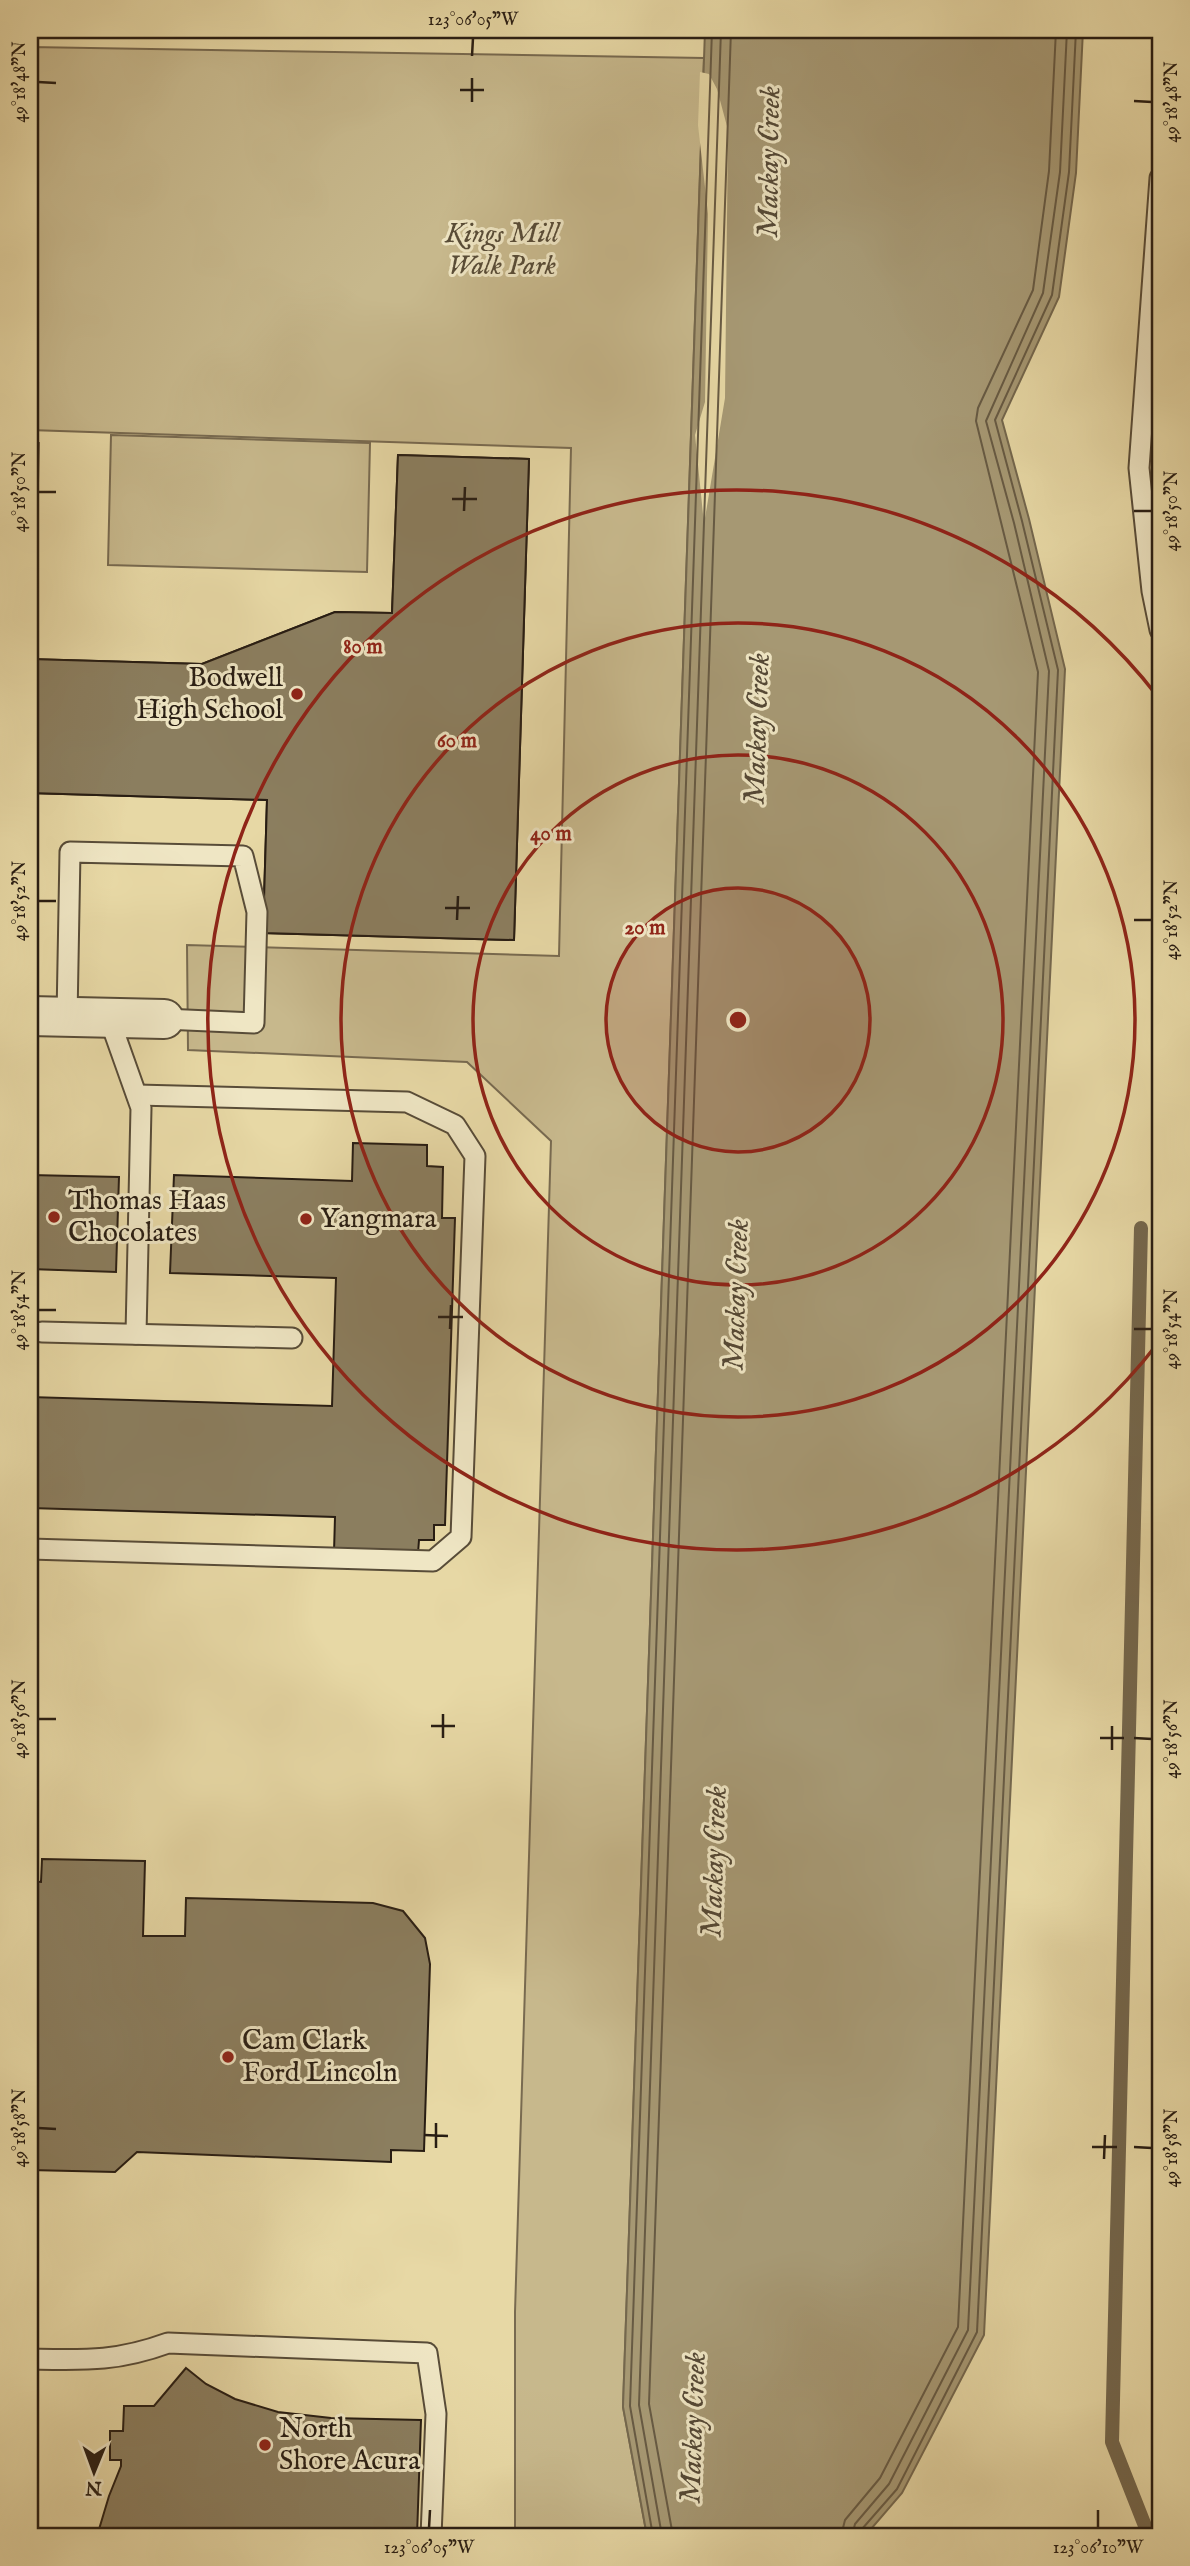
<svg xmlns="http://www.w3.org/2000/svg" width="1190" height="2566" viewBox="0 0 1190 2566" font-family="'IM FELL English',serif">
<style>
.green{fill:#c7b88c;stroke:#786a50;stroke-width:2}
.water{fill:#a69873;stroke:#74674d;stroke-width:2}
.pier{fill:#e7d8a5}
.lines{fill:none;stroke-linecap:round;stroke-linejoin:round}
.shore{stroke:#675a43;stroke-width:2}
.stream{stroke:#74674d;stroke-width:14}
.building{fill:#8b7e5f;stroke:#281d13;stroke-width:2}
.lane-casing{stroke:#584c38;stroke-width:23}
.street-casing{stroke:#584c38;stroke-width:42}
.lane{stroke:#efe6c4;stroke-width:19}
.street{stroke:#efe6c4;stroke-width:38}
.ticks{fill:none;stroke:#281d13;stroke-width:2.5}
.ring{fill:none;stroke:#8f2418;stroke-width:3.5}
.poi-dot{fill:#8f2418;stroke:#efe6c4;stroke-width:2.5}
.labels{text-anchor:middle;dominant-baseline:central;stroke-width:6;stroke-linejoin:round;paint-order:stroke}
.park-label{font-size:28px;font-style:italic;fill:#584c37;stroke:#efe6c4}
.poi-label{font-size:28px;fill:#281d13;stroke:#efe6c4;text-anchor:start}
.water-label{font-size:30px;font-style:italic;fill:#544835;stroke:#efe6c4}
.centre{fill:#8f2418;stroke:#efe6c4;stroke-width:3.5}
.ring-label{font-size:21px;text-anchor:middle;font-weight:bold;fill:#8f2418;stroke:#efe6c4;stroke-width:6;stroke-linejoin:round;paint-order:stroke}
.neatline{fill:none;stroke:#281d13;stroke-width:2.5}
.ticks-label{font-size:18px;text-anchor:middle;fill:#281d13}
</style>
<rect width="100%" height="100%" fill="#e7d8a5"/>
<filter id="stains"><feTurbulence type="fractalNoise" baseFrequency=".00286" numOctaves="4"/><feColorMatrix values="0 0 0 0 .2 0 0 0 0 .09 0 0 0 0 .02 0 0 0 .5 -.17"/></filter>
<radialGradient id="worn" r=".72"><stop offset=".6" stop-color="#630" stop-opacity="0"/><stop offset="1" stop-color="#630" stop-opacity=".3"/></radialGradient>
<!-- green -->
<g class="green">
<polygon points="30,47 704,58 623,2407 647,2536 515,2536 515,2312 551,1141 467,1062 188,1050 187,945 559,956 571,448 30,430"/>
<polygon points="111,435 370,443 367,572 108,565"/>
<polygon points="30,443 39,443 37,523 30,523"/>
</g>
<!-- water -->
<polygon class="water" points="705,30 1083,30 1076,173 1059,297 1002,420 1029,519 1065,669 984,2335 902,2493 865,2536 647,2536 623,2407"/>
<!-- pier -->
<polygon class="pier" points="700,72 709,74 717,89 728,130 725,398 704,524 695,435 705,402 708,214 698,125"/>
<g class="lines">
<!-- shore -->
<g class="shore">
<polyline points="653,2536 630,2406 712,30"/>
<polyline points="662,2536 639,2405 721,30"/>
<polyline points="673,2536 649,2404 731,30"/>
<polyline points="841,2536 845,2520 880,2478 958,2327 1038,672 976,421 978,408 1033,290 1049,171 1056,30"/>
<polyline points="852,2536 855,2524 889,2484 968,2330 1049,671 1014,523 986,421 1043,293 1060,172 1067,30"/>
<polyline points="861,2536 862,2529 897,2489 977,2332 1058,670 1022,521 995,420 1052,295 1069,172 1076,30"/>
</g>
<!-- stream -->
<polyline class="stream" points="1141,1228 1112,2442 1149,2536"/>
</g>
<!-- building -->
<g class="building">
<polygon points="398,455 529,459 514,940 263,933 267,800 30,793 30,659 202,664 335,612 392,613"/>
<polygon points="398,455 529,459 514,940 263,933 267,800 30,793 30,659 202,664 335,612 392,613"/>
<polygon points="353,1143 427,1145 427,1166 443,1167 442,1218 455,1218 445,1525 434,1525 434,1540 419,1540 418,1554 334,1552 335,1517 30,1508 30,1397 332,1406 336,1278 170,1273 174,1175 352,1181"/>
<polygon points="30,1175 119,1177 116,1272 30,1269"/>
<polygon points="42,1859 145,1861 143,1936 185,1936 186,1898 373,1903 403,1911 425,1938 430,1964 424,2151 391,2150 391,2162 137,2152 115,2172 30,2170 30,1881 41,1882"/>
<polygon points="186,2368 206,2384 235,2399 278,2412 331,2418 421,2420 417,2536 97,2536 109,2496 121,2466 121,2460 110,2460 110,2431 123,2431 124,2406 154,2406"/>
</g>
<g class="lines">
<defs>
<g id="lane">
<polyline points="1160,178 1139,468 1152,591 1160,630"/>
<polyline points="67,1017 70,852 243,856 257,912 254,1023 164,1019"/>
<polyline points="109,1018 141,1108 136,1334"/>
<polyline points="42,1332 292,1338"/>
<polyline points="30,1549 433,1561 461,1537 475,1156 455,1125 407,1102 137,1095"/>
<path d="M 30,2359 C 84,2360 116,2362 168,2343 L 427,2353 L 436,2414 L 431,2536"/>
</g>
<polyline id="street" points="30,1016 164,1019"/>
</defs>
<!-- lane casing -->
<use href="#lane" class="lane-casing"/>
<!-- street casing -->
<use href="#street" class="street-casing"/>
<!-- lane -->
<use href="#lane" class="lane"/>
<!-- street -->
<use href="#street" class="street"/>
</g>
<!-- ticks -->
<path class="ticks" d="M 472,56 L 473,38M 38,82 L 56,83M 460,90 L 484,90M 1134,101 L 1152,102M 472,102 L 472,78M 38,492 L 56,492M 452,499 L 477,499M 464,511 L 465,487M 1134,511 L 1152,511M 38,901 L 56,901M 445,908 L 470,908M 457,920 L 458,896M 1134,920 L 1152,920M 38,1310 L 56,1310M 438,1317 L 463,1317M 450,1329 L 451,1305M 1134,1329 L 1152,1329M 38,1719 L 56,1719M 431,1726 L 455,1726M 443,1738 L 443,1714M 1100,1738 L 1124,1738M 1134,1738 L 1152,1739M 1112,1750 L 1112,1726M 38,2128 L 56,2129M 424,2135 L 448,2136M 1092,2147 L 1117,2147M 1134,2147 L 1152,2148M 436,2148 L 436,2123M 1104,2159 L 1105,2135M 429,2528 L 430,2510M 1098,2528 L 1098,2510"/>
<!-- distance rings -->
<circle cx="738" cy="1020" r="132" fill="#8f2418" fill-opacity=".12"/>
<g class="ring">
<circle cx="738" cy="1020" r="132"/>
<circle cx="738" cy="1020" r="265"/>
<circle cx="738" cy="1020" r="397"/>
<path d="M1158 1343A530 530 0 1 1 1158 697"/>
</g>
<!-- markers -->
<g class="poi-dot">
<circle cx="297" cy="694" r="7"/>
<circle cx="54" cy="1217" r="7"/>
<circle cx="306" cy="1219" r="7"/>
<circle cx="228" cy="2057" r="7"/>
<circle cx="265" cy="2445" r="7"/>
</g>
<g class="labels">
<!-- park labels -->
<g class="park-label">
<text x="502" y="234">Kings Mill<tspan x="502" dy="32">Walk Park</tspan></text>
</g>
<!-- poi labels -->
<g class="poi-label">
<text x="283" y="678" text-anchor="end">Bodwell<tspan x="283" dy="32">High School</tspan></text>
<text x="68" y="1201">Thomas Haas<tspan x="68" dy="32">Chocolates</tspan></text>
<text x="320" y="1219">Yangmara</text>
<text x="242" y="2041">Cam Clark<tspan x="242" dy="32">Ford Lincoln</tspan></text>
<text x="279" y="2429">North<tspan x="279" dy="32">Shore Acura</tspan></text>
</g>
<!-- water labels -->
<g class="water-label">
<text transform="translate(770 162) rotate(-89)">Mackay Creek</text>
<text transform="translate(758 729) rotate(-88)">Mackay Creek</text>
<text transform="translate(737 1295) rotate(-88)">Mackay Creek</text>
<text transform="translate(715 1862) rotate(-88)">Mackay Creek</text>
<text transform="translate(694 2428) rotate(-88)">Mackay Creek</text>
</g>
</g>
<circle cx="738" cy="1020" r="10" class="centre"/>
<g class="ring-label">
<text x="363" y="653">80 m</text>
<text x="457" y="747">60 m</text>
<text x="551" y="840">40 m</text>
<text x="645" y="934">20 m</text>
</g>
<!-- margin -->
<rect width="1190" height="2566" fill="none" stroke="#e7d8a5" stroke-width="77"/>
<!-- north arrow -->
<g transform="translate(94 2472) rotate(181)" stroke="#efe6c4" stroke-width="5" paint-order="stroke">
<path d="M0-5L12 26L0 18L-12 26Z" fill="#281d13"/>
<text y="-10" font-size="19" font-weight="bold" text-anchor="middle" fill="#281d13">N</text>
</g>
<rect x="38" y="38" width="1114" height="2490" class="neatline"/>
<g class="ticks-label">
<text x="473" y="25">123°06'05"W</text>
<text transform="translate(19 82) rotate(-90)" y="6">49°18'48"N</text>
<text transform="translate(1171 102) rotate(-90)" y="6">49°18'48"N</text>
<text transform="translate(19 492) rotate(-90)" y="6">49°18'50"N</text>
<text transform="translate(1171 511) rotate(-90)" y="6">49°18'50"N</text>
<text transform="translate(19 901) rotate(-90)" y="6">49°18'52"N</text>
<text transform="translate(1171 920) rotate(-90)" y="6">49°18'52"N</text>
<text transform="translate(19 1310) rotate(-90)" y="6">49°18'54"N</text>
<text transform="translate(1171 1329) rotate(-90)" y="6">49°18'54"N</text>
<text transform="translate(19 1719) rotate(-90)" y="6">49°18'56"N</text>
<text transform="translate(1171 1739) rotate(-90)" y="6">49°18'56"N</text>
<text transform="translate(19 2128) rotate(-90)" y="6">49°18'58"N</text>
<text transform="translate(1171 2148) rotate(-90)" y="6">49°18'58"N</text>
<text x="429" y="2553">123°06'05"W</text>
<text x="1098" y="2553">123°06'10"W</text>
</g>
<rect width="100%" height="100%" filter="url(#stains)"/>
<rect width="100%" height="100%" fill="url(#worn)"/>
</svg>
